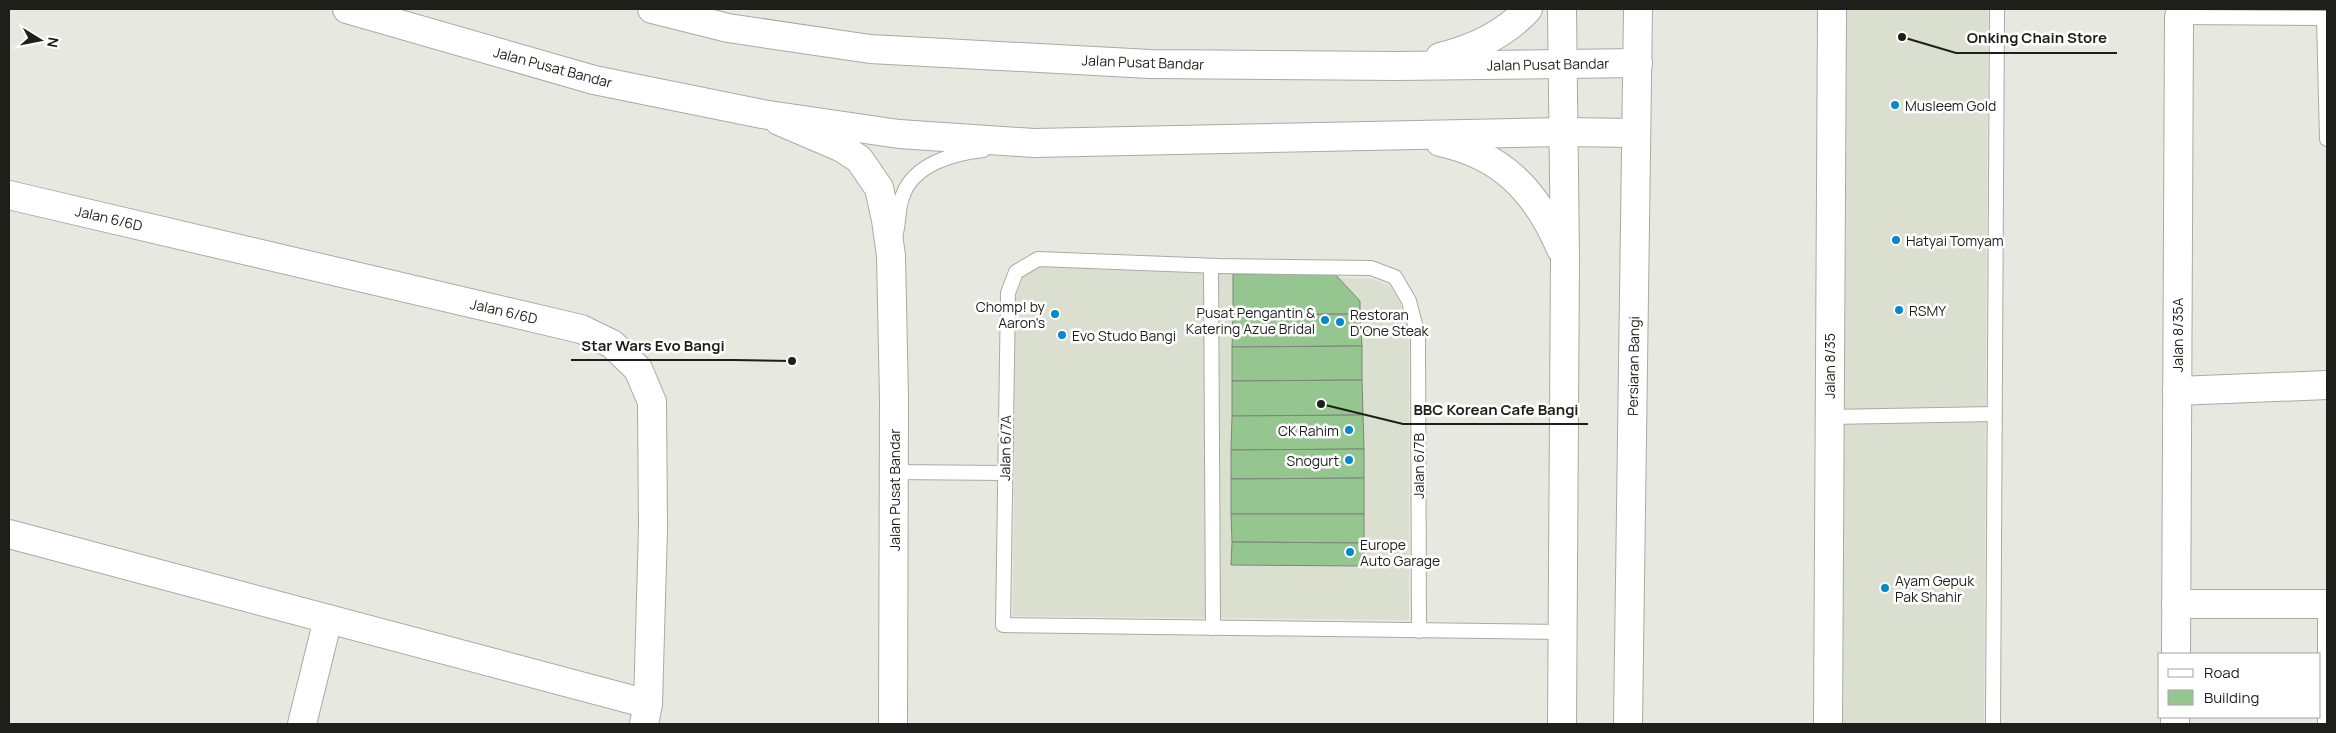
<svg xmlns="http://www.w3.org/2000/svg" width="2336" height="733" viewBox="0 0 2336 733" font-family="Manrope,sans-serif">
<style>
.built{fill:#dbdfcf}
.building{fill:#95c690;stroke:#7e837d}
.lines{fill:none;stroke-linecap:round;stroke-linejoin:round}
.service-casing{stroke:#a9aba3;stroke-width:16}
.minor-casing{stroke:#a9aba3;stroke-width:30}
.secondary-casing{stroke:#a9aba3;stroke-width:30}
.service{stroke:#fff;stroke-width:14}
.minor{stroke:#fff;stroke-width:28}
.secondary{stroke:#fff;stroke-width:28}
.poi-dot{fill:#0787ce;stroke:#fff;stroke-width:2}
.labels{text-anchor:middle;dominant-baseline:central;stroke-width:5;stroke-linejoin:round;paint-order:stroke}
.street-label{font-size:14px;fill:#1e1e1b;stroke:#fff}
.poi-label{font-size:14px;fill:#1e1e1b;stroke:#fff;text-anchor:start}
.leader{fill:none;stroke:#1e1e1b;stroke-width:2}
.callout-dot{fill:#1e1e1b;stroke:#fff;stroke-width:2}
.callout-label{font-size:15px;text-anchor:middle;font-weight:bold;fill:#1e1e1b;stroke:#fff;stroke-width:5;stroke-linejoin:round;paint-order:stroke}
</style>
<rect width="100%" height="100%" fill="#e7e9e0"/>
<!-- built -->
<g class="built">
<polygon points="1842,9 1988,9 1984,724 1839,724"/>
<polygon points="1039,266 1372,279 1390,286 1400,302 1409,337 1409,620 1013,616 1015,297 1024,274"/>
</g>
<!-- building -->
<g class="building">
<polygon points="1334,273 1360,301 1360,314 1233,315 1233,274"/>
<polygon points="1360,314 1362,346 1232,347 1233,315"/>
<polygon points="1362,346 1362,380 1232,381 1232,347"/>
<polygon points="1362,380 1363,415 1232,416 1232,381"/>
<polygon points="1363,415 1364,449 1231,450 1232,416"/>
<polygon points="1364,449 1364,478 1231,479 1231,450"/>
<polygon points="1364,478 1364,514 1231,514 1231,479"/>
<polygon points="1231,514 1364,514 1364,543 1232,542"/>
<polygon points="1232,542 1364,543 1364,566 1231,565"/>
</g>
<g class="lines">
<defs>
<g id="service">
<polyline points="2179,17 2327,18"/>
<polyline points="2324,18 2327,139"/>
<path d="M 896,233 C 899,221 898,206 903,195 C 914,164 954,153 983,150"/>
<polyline points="1211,266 1213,628"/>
<polyline points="1829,417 1995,414"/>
<polyline points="893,472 1005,473"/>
<polyline points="1419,631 1418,336 1409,301 1395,277 1371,268 1219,266 1038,259 1016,272 1008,293 1003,625 1561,632"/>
<polyline points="1993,724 1997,9"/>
<polyline points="2325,724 2325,604"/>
</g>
<g id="minor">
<polyline points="779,121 842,148 859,159 879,188 886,220 891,256 894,399 893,724"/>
<polyline points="9,195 581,329 612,344 638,369 652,402 653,528 648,704 644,724"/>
<polyline points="2177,391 2327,385"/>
<polyline points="9,534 648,704"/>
<polyline points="2176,604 2327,604"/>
<polyline points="2176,654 2179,17"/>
<polyline points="302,724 328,619"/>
<polyline points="1828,724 1832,9"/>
<polyline points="2175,724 2175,717"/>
</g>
<g id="secondary">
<polyline points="347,9 594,80 762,114 899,134 1034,143 1562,132 1636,133"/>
<polyline points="652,9 728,28 870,49 1150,64 1397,66 1638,63"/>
<polyline points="1562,9 1565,259 1562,724"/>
<path d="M 1440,57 C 1473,49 1505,34 1528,9"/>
<path d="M 1440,142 C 1502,155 1536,191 1561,249"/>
<polyline points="1628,724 1638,9"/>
</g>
</defs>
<!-- service casing -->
<use href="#service" class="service-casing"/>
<!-- minor casing -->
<use href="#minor" class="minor-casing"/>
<!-- secondary casing -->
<use href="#secondary" class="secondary-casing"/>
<!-- service -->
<use href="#service" class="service"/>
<!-- minor -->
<use href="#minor" class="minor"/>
<!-- secondary -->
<use href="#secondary" class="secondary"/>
</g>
<!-- markers -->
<g class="poi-dot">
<circle cx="1895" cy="105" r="5"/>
<circle cx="1896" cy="240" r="5"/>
<circle cx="1899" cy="310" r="5"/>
<circle cx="1055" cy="314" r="5"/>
<circle cx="1325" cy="320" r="5"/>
<circle cx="1340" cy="322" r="5"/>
<circle cx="1062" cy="335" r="5"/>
<circle cx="1349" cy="430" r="5"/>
<circle cx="1349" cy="460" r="5"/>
<circle cx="1350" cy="552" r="5"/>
<circle cx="1885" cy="588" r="5"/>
</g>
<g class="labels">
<!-- street labels -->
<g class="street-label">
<text transform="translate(1143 62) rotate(2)">Jalan Pusat Bandar</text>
<text transform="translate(1548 64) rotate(-1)">Jalan Pusat Bandar</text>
<text transform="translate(553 67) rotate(15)">Jalan Pusat Bandar</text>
<text transform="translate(109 218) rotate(13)">Jalan 6/6D</text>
<text transform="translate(504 311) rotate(13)">Jalan 6/6D</text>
<text transform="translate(2177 335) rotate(-90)">Jalan 8/35A</text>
<text transform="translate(1633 366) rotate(-89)">Persiaran Bangi</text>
<text transform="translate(1829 366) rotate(-90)">Jalan 8/35</text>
<text transform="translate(1005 448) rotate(-89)">Jalan 6/7A</text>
<text transform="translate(1418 466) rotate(-90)">Jalan 6/7B</text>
<text transform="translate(894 490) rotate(-90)">Jalan Pusat Bandar</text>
</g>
<!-- poi labels -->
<g class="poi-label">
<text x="1905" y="105">Musleem Gold</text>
<text x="1906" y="240">Hatyai Tomyam</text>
<text x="1045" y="306" text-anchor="end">Chomp! by<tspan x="1045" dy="16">Aaron's</tspan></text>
<text x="1909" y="310">RSMY</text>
<text x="1315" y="312" text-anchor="end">Pusat Pengantin &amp;<tspan x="1315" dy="16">Katering Azue Bridal</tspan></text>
<text x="1350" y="314">Restoran<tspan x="1350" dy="16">D'One Steak</tspan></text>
<text x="1072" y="335">Evo Studo Bangi</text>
<text x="1339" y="430" text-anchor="end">CK Rahim</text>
<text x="1339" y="460" text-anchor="end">Snogurt</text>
<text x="1360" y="544">Europe<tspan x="1360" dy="16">Auto Garage</tspan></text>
<text x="1895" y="580">Ayam Gepuk<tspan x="1895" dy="16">Pak Shahir</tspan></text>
</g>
</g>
<!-- callouts -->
<path class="leader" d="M1902 37L1956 53H2117M792 361L734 360H571M1321 404L1403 424H1588"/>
<g class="callout-dot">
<circle cx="1902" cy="37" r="5"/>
<circle cx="792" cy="361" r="5"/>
<circle cx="1321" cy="404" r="5"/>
</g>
<g class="callout-label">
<text x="2037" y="43">Onking Chain Store</text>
<text x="653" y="351">Star Wars Evo Bangi</text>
<text x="1496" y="415">BBC Korean Cafe Bangi</text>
</g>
<!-- border -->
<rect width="2336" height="733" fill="none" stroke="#1e1e1b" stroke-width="20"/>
<!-- legend -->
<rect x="2158" y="653" width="162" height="65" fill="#ffffff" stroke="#a5a5a4"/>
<rect x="2168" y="669" width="25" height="8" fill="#ffffff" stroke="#a5a5a4"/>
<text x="2204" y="678" font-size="15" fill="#1e1e1b">Road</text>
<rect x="2168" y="690" width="25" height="15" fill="#95c690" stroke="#a5a5a4"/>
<text x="2204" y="703" font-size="15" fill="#1e1e1b">Building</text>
<!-- north arrow -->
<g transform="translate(40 40) rotate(100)" stroke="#ffffff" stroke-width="4" paint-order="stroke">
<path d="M0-4L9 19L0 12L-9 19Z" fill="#1e1e1b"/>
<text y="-8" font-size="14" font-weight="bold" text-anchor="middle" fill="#1e1e1b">N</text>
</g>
</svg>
